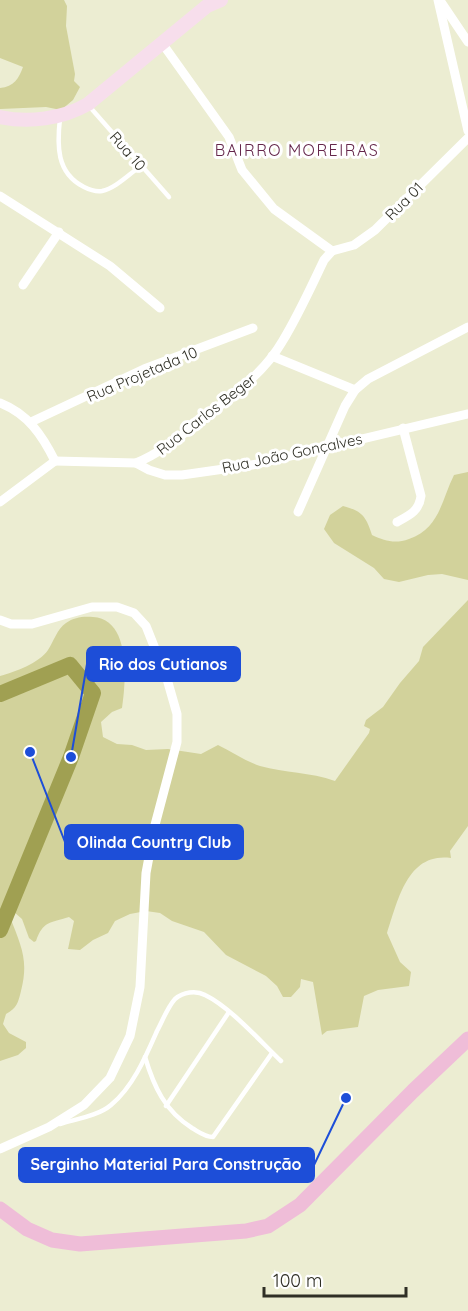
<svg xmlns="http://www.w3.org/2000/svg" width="468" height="1311" viewBox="0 0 468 1311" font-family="Quicksand,sans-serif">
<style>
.green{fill:#d2d29b}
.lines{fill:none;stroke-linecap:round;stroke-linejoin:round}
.river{stroke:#a0a052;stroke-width:16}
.service{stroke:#fff;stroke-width:4.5}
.minor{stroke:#fff;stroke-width:9}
.secondary{stroke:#f7deec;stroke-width:14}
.primary{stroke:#efbdd8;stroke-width:15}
.labels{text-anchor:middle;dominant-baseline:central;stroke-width:6;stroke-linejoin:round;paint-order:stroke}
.street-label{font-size:15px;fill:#2f2f25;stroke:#fff}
.neighbourhood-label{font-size:16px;letter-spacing:1.5px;fill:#65274b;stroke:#fff}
.leader{fill:none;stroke:#1d4ed8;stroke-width:2}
.callout-dot{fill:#1d4ed8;stroke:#fff;stroke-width:2}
.callout{fill:#1d4ed8;stroke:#1d4ed8;stroke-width:2}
.callout-label{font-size:16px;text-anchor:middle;font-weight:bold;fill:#fff}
</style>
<rect width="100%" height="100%" fill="#ecedd2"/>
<!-- green -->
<g class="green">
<path d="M 0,0 L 64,0 L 67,6 L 66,26 L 75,74 L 74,81 L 80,87 L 73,100 L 61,110 L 46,107 L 0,109 L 0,88 C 14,87 19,78 23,67 L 0,58 Z"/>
<path d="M 468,472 L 468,580 L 442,574 L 428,575 L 399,582 L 384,579 L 374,568 L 334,543 L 324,529 L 330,515 L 343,506 C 362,511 366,516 372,535 C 385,541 395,544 409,539 C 440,528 441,501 454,475 Z"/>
<path d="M 468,600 L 468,826 L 450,851 L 451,858 C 407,852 398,901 387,933 L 400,962 L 411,972 L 409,986 L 378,990 L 364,996 L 358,1027 L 327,1031 L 322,1035 L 313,982 L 301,979 L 300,987 L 291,997 L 283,997 L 277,986 L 266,976 L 226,955 L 204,932 L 172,921 L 160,913 L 146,911 L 130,914 L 115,921 L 108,933 L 93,940 L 80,950 L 68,949 L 74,921 L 69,917 C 50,923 43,921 36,941 L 34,942 L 29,938 L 22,919 L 14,912 L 10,917 C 21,946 29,960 21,991 C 18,1003 17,1008 6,1014 L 3,1024 L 9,1033 L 26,1042 L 26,1048 L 18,1055 L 0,1061 L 0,676 C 15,672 39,663 48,650 C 54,641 57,629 66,623 C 74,617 84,616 93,617 C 131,619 126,681 122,708 L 112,712 L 101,722 L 103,737 L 117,744 L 132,745 L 146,750 L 168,749 L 201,754 L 218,745 C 232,752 245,761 260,766 C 285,773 310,772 335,781 L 369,733 L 370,729 L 364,726 L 366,720 L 383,707 L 400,683 L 419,661 L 423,647 Z"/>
</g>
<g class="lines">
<!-- river -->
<polyline class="river" points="0,694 70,665 93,693 71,757 0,930"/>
<!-- service -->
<g class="service">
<polyline points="89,106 169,197"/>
<path d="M 60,118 C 57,145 56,173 84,187 C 90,190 95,192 102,191 C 116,188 129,174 141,166"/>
<path d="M 145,1057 C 154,1087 165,1111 192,1128 C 199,1132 205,1137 213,1137 L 272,1053"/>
<polyline points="166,1106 229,1012"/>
<path d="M 60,1124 C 76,1119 98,1116 111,1105 C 133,1087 146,1056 157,1031 C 163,1020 167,1008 175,999 C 183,992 196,990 205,995 C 230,1007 260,1041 281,1061"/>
</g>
<!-- minor -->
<g class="minor">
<polyline points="438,0 468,131"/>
<polyline points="441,2 468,42"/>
<polyline points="0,196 110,266 160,308"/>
<polyline points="332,251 354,245 375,230 468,138"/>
<polyline points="23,285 59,232"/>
<polyline points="272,356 355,390"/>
<path d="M 0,403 C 28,414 42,435 55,461"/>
<polyline points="31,422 144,369 253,328"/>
<polyline points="55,461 136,463 149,470 165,475 182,475 252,465 468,414"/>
<path d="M 136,463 C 161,453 182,435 204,418 C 232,396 264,373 282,342 C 298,316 311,287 324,260 L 332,251 L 274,209 L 242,170 L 229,137 L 162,43"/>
<polyline points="0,502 55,461"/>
<polyline points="298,512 345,406 355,390 368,379 468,327"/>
<path d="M 397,522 C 410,515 419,511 421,496 L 403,428"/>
<polyline points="0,620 11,624 32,624 92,607 117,607 134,613 146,626 167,679 177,714 177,742 155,825 146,873 140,987 130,1036 110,1078 84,1105 49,1127 0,1149"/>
</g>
<!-- secondary -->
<path class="secondary" d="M 0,117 C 29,123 62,119 88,104 L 207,6 L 221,0"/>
<!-- primary -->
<polyline class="primary" points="0,1209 27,1229 52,1240 80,1244 246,1231 268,1226 300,1205 413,1091 468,1039"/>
</g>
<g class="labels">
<!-- street labels -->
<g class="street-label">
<text transform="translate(128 151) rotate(49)">Rua 10</text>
<text transform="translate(404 201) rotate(-45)">Rua 01</text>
<text transform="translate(142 374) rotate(-23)">Rua Projetada 10</text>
<text transform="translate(206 414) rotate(-38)">Rua Carlos Beger</text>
<text transform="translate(292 453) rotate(-12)">Rua João Gonçalves</text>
</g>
<!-- neighbourhood labels -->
<g class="neighbourhood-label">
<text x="297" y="150">BAIRRO MOREIRAS</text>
</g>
</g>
<!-- callouts -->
<path class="leader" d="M71 757L87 664M30 752L65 842M346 1098L314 1165"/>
<g class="callout-dot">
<circle cx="71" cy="757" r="6"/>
<circle cx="30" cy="752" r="6"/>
<circle cx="346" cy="1098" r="6"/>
</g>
<g class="callout">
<rect x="87" y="647" width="153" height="34" rx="6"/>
<rect x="65" y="825" width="178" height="34" rx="6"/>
<rect x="19" y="1148" width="295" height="34" rx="6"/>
</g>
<g class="callout-label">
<text x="163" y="670">Rio dos Cutianos</text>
<text x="154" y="848">Olinda Country Club</text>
<text x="166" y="1170">Serginho Material Para Construção</text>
</g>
<!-- scale -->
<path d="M264 1287v9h142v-9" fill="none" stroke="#2f2f25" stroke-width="3"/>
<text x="273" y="1287" font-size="18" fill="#2f2f25" stroke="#ffffff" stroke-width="4.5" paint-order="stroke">100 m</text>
</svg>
